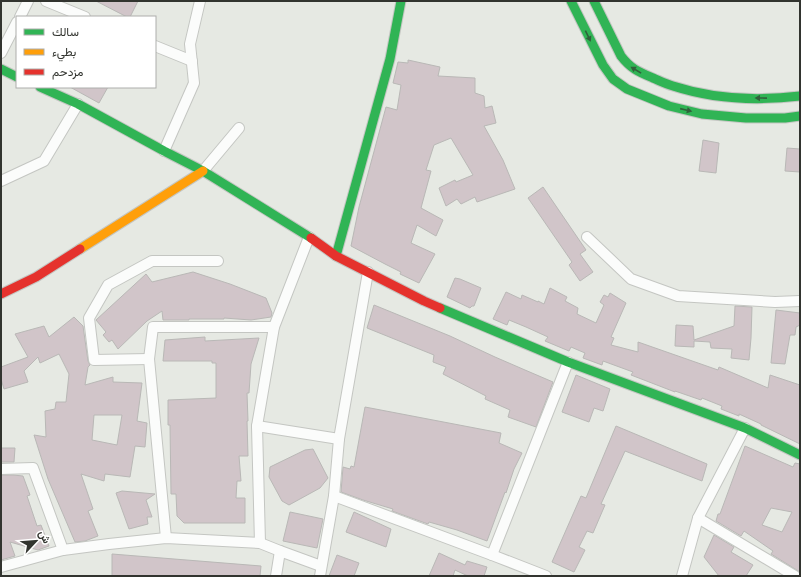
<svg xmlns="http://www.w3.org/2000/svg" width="801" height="577" viewBox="0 0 801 577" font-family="'Asap Condensed',Vazirmatn,sans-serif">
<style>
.building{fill:#d1c5c9;stroke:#b9b8b6;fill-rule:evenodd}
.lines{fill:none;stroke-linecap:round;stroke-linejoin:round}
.street-casing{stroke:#c4c6c2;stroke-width:12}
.fast-casing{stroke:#c4c6c2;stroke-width:11}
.slow-casing{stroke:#c4c6c2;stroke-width:11}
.jam-casing{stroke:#c4c6c2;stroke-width:11}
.street{stroke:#fbfcfb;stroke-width:10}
.fast{stroke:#30b455;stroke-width:9}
.slow{stroke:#ff9f0a;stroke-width:9}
.jam{stroke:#e5322d;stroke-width:9}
.oneway{fill:#31613c}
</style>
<rect width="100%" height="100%" fill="#e6e9e3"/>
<!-- building -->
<g class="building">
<polygon points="96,1 138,1 130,17 127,17"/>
<polygon points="408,60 440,67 438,76 475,78 475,93 484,96 485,108 492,106 496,123 484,126 503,160 515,189 477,202 475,197 461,204 457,199 446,206 439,188 455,180 456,182 473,175 451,138 434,145 426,170 431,171 421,208 443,220 436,236 417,225 411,243 435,254 419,283 400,274 401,272 385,264 351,246 359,207 386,107 397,110 401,85 393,83 398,62 408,63"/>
<polygon points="70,87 108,87 99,103"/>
<polygon points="703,140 719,143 716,173 699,171"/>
<polygon points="787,148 800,149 800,172 785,171"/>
<polygon points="543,187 586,250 580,254 593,272 580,281 569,265 572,262 528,198"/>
<polygon points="193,272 230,284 266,298 272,313 271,317 251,320 224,318 224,319 189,319 189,320 163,320 162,311 147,321 118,349 112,340 109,342 103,335 106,332 96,320 146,274 152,282"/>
<polygon points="455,278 460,279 481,288 474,306 472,306 470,308 447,297"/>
<polygon points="550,288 567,297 565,301 578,308 577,314 596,323 604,305 600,302 604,295 608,297 610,293 626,303 611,337 614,338 611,345 638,352 638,342 718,370 719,367 768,388 770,375 800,385 800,444 761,425 761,424 739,414 739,416 721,409 722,406 702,398 701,400 675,391 675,392 631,375 633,372 603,361 602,365 583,358 585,353 571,347 569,351 545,341 548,337 526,327 509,320 507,325 493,319 506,292 521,299 522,295 538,302 538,301 544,304"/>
<polygon points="374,305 450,336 495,357 525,370 553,382 536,427 508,417 510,410 485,399 486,396 443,374 446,367 433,362 434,355 367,328"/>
<polygon points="735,306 752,307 751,338 749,360 731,358 732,349 711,348 710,342 694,341 694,347 675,346 676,325 693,326 694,340 734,326"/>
<polygon points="776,310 800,313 800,325 796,327 795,335 790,335 785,364 771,363"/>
<path d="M 74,317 L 83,326 L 88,361 L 90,365 L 88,367 L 85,385 L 113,377 L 113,382 L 142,383 L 137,421 L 147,423 L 145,447 L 135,446 L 130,477 L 105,474 L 104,481 L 81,474 L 93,509 L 88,511 L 98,536 L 85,541 L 75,542 L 48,479 L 34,435 L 46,437 L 45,411 L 55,409 L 56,402 L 66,402 L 69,374 L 59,354 L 40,363 L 38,357 L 24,371 L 28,382 L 4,389 L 1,379 L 1,367 L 28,357 L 15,334 L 44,326 L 49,337 ZM 94,415 L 122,415 L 117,445 L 92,440 Z"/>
<polygon points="205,337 205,341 259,338 251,364 249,393 247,393 248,421 247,421 248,456 239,456 241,481 237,481 236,498 245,498 245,523 184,523 177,516 176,494 171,494 170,425 168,425 168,400 216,398 216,363 212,363 212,361 163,361 165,340"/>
<polygon points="576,375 610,389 603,411 594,408 589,422 562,412"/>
<polygon points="365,407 501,433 499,443 522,453 514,469 506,493 505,492 487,541 457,530 429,522 428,524 392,511 393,509 363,500 341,492 343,467 350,469 351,466 354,467"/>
<polygon points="616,426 707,464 702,481 625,451 601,504 605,505 593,533 587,531 579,547 585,550 574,572 552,562 581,496 586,498"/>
<path d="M 745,446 L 793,467 L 795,463 L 800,464 L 800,572 L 771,554 L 773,551 L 744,531 L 741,536 L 716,521 L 718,514 L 720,514 ZM 771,508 L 792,512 L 782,532 L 762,525 Z"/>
<polygon points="1,448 15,448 14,462 1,462"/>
<polygon points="313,449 328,478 320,488 289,505 282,501 269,477 270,467 305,450"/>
<polygon points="1,475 13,475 23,476 30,495 27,496 37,526 41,525 49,546 38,550 10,542 15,556 1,560"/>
<polygon points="122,491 155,494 146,500 152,517 147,517 148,524 129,529 116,493"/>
<polygon points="290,512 323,519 317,548 283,541"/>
<polygon points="354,512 391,529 386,547 346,532"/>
<polygon points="714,535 734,547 731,552 753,565 746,576 719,576 704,557"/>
<polygon points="439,553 465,565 467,561 487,567 484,576 468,576 455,570 453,576 429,576"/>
<polygon points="112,554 261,566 260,576 112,576"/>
<polygon points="337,555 359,563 354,576 329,576"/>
</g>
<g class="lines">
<defs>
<g id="street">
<polyline points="46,1 85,17"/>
<polyline points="20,17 28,1"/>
<polyline points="155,46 192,61"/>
<polyline points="1,53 17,22"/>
<polyline points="164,151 194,83 190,44 200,1"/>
<polyline points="203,171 239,128"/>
<polyline points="1,181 44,161 78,104"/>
<polyline points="587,237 631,279 678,296 775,302 800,301"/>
<polyline points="149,359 94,360 89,318 108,285 152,261 218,261"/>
<polyline points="257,426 339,439"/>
<polyline points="1,469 33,468 63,550 109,544 166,538 260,543 280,551 321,566"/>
<polyline points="334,496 492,555 546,576"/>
<polyline points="698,518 795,576"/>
<polyline points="166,538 149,359 153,327 274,327"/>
<polyline points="260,543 257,426 274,327 309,237"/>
<polyline points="492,555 568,362"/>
<polyline points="1,567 63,550"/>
<polyline points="276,576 280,551"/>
<polyline points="320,576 334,496 339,439 368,272"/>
<polyline points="682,576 698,518 745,428"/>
</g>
<g id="fast">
<polyline points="571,1 603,65 613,79 627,89 669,106 702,114 746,118 785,118 800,116"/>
<path d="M 594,1 L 621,56 C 631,69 639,72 653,78 C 660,81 666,84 673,86 C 713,99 758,101 800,96"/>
<polyline points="1,69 17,77"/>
<polyline points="40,87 78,104 164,151 203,171 311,238"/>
<polyline points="336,256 390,59 401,1"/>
<polyline points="440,308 568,362 745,428 800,455"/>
</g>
<polyline id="slow" points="80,249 203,171"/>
<g id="jam">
<polyline points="311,238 336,256 424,301 440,308"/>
<polyline points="1,294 36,277 80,249"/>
</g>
</defs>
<!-- street casing -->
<use href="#street" class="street-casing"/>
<!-- fast casing -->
<use href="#fast" class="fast-casing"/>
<!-- slow casing -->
<use href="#slow" class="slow-casing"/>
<!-- jam casing -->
<use href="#jam" class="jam-casing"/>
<!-- street -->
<use href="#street" class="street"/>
<!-- fast -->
<use href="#fast" class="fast"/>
<!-- slow -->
<use href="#slow" class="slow"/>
<!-- jam -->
<use href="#jam" class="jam"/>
</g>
<!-- one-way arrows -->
<defs><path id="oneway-solid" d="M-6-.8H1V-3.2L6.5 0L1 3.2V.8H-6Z"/></defs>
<g class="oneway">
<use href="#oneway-solid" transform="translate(588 36) rotate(64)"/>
<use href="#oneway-solid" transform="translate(636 70) rotate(-149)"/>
<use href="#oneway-solid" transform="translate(761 98) rotate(-179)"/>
<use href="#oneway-solid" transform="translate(686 110) rotate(13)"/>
</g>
<!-- border -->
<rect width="801" height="577" fill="none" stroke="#32342f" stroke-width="4"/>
<!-- legend -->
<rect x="16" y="16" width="140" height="72" fill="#ffffff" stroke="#adaeac"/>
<rect x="24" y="29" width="20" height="6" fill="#30b455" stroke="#adaeac"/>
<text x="52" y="36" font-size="12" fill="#32342f">سالك</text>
<rect x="24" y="49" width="20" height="6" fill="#ff9f0a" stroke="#adaeac"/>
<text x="52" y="56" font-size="12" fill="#32342f">بطيء</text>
<rect x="24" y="69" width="20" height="6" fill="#e5322d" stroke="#adaeac"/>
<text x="52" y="76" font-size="12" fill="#32342f">مزدحم</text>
<!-- north arrow -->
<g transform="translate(36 541) rotate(64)" stroke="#ffffff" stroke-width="3" paint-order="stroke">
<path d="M0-3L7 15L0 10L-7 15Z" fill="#32342f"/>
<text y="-6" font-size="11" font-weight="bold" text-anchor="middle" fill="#32342f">ش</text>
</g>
</svg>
